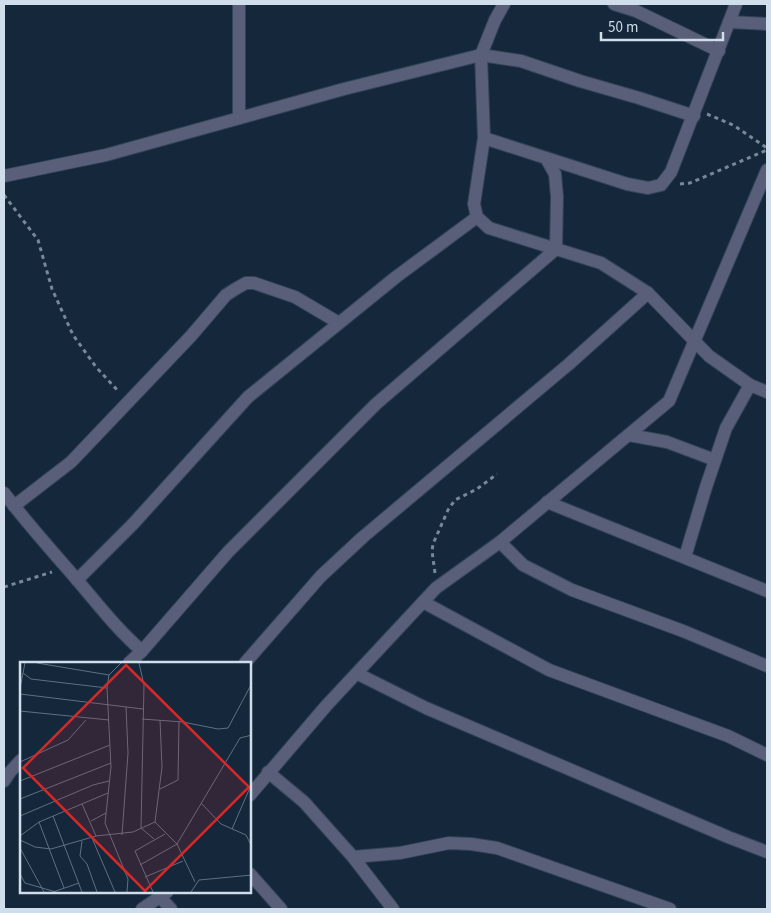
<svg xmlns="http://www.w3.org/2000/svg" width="771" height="913" viewBox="0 0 771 913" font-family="'Source Sans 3',sans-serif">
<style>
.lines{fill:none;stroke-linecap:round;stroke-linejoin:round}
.minor-casing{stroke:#324457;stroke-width:14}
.path{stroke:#788898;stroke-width:3;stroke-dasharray:4 4;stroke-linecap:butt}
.minor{stroke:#595e79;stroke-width:12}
.inset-road{fill:none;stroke:#5f7081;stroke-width:1}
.view{fill:#d62828;fill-opacity:0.15;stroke:#d62828;stroke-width:2.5}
.inset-edge{fill:none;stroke:#d0ddea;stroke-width:2.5}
</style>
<rect width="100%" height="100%" fill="#14273b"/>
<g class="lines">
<defs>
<g id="minor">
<polyline points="504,4 495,20 481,55 484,138 474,204 477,217 489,228 601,263 648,293 709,356 750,385 767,392"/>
<polyline points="614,4 636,11 719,51"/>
<polyline points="729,22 767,24"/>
<polyline points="239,118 239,4"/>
<polyline points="484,138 627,184 648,188 661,185 671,172 736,4"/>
<polyline points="4,176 106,155 344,89 481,55 521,61 580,81 639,98 694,116"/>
<polyline points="629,435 667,442 715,460"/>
<path d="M 4,493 C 23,518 44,542 65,566 C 91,595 113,626 142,651"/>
<polyline points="547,502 767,591"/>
<polyline points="14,506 71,462 191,336 226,295 237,288 246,283 254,283 295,297 339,323"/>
<polyline points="500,542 523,565 572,590 683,631 767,666"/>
<polyline points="685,557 706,487 726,428 750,385"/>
<polyline points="77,580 133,524 248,397 396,277 477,217"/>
<polyline points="423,602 549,670 728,736 767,755"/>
<polyline points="129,663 142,651 228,552 376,404 556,249 557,197 555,174 546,158"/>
<polyline points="245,663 321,576 363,537 569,364 648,293"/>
<polyline points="358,674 426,708 728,837 767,852"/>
<polyline points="268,772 304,802 353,857 393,909"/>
<polyline points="4,781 10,772 21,760"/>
<polyline points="250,795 326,706 436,588 500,542 669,401 767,170"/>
<polyline points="353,857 400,853 449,843 471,844 497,848 670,909"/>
<polyline points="250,874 281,909"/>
<polyline points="160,897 171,909"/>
<polyline points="142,909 167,892"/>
</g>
</defs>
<!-- minor casing -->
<use href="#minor" class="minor-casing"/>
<!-- path -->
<g class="path">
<polyline points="707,114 733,125 767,148"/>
<polyline points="680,184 690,183 767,150"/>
<polyline points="4,195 38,240 52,289 73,335 96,367 119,392"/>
<polyline points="435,573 432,551 433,544 448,510 455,500 477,489 497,474"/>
<polyline points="4,587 52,572"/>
</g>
<!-- minor -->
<use href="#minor" class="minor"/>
</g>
<!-- overview -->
<g transform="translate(20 662)">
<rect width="231" height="231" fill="#14273b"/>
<path class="inset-road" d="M 17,1 L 89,13M 101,1 L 89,13 L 87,26 L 91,105 L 85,161 L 108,217 L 107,230M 119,1 L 124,23 L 121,166 L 134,177M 3,11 L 11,17 L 87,26M 0,26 L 5,1M 0,32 L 123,47M 0,49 L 89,58M 122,57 L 163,60 L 198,67 L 208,66 L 232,21M 0,100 L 48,78 L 66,58M 0,119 L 90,83M 140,127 L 158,118 L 159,59M 0,137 L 91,101M 181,141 L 201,162 L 226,173 L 232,185M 62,142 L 76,174M 0,154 L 73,123 L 89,119M 33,154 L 62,230M 71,159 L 86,151M 19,160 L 44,226M 135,160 L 142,105 L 140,58M 212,167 L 232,121M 102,173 L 108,91 L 106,45M 0,174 L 19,160 L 88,131M 72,176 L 95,230M 0,178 L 15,185 L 31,187 L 76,174 L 113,170 L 135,160 L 157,182 L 175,220M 62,179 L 60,194 L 67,202 L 77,230M 0,186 L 24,230M 120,203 L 157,182 L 220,76 L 232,73M 0,212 L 5,221 L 36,230M 125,215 L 163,199M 33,230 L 59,221M 133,230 L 115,189 L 145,172M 171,230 L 179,218 L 232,213"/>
<path class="view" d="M 106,3 L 229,125 L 125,229 L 3,106 Z"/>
<rect width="231" height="231" class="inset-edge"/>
</g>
<!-- border -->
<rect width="771" height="913" fill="none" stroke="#d0ddea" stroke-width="10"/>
<!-- scale -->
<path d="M601 32v8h122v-8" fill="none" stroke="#d0ddea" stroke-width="2.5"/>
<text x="608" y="32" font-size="15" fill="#d0ddea" stroke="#14273b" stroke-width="4" paint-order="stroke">50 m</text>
</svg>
